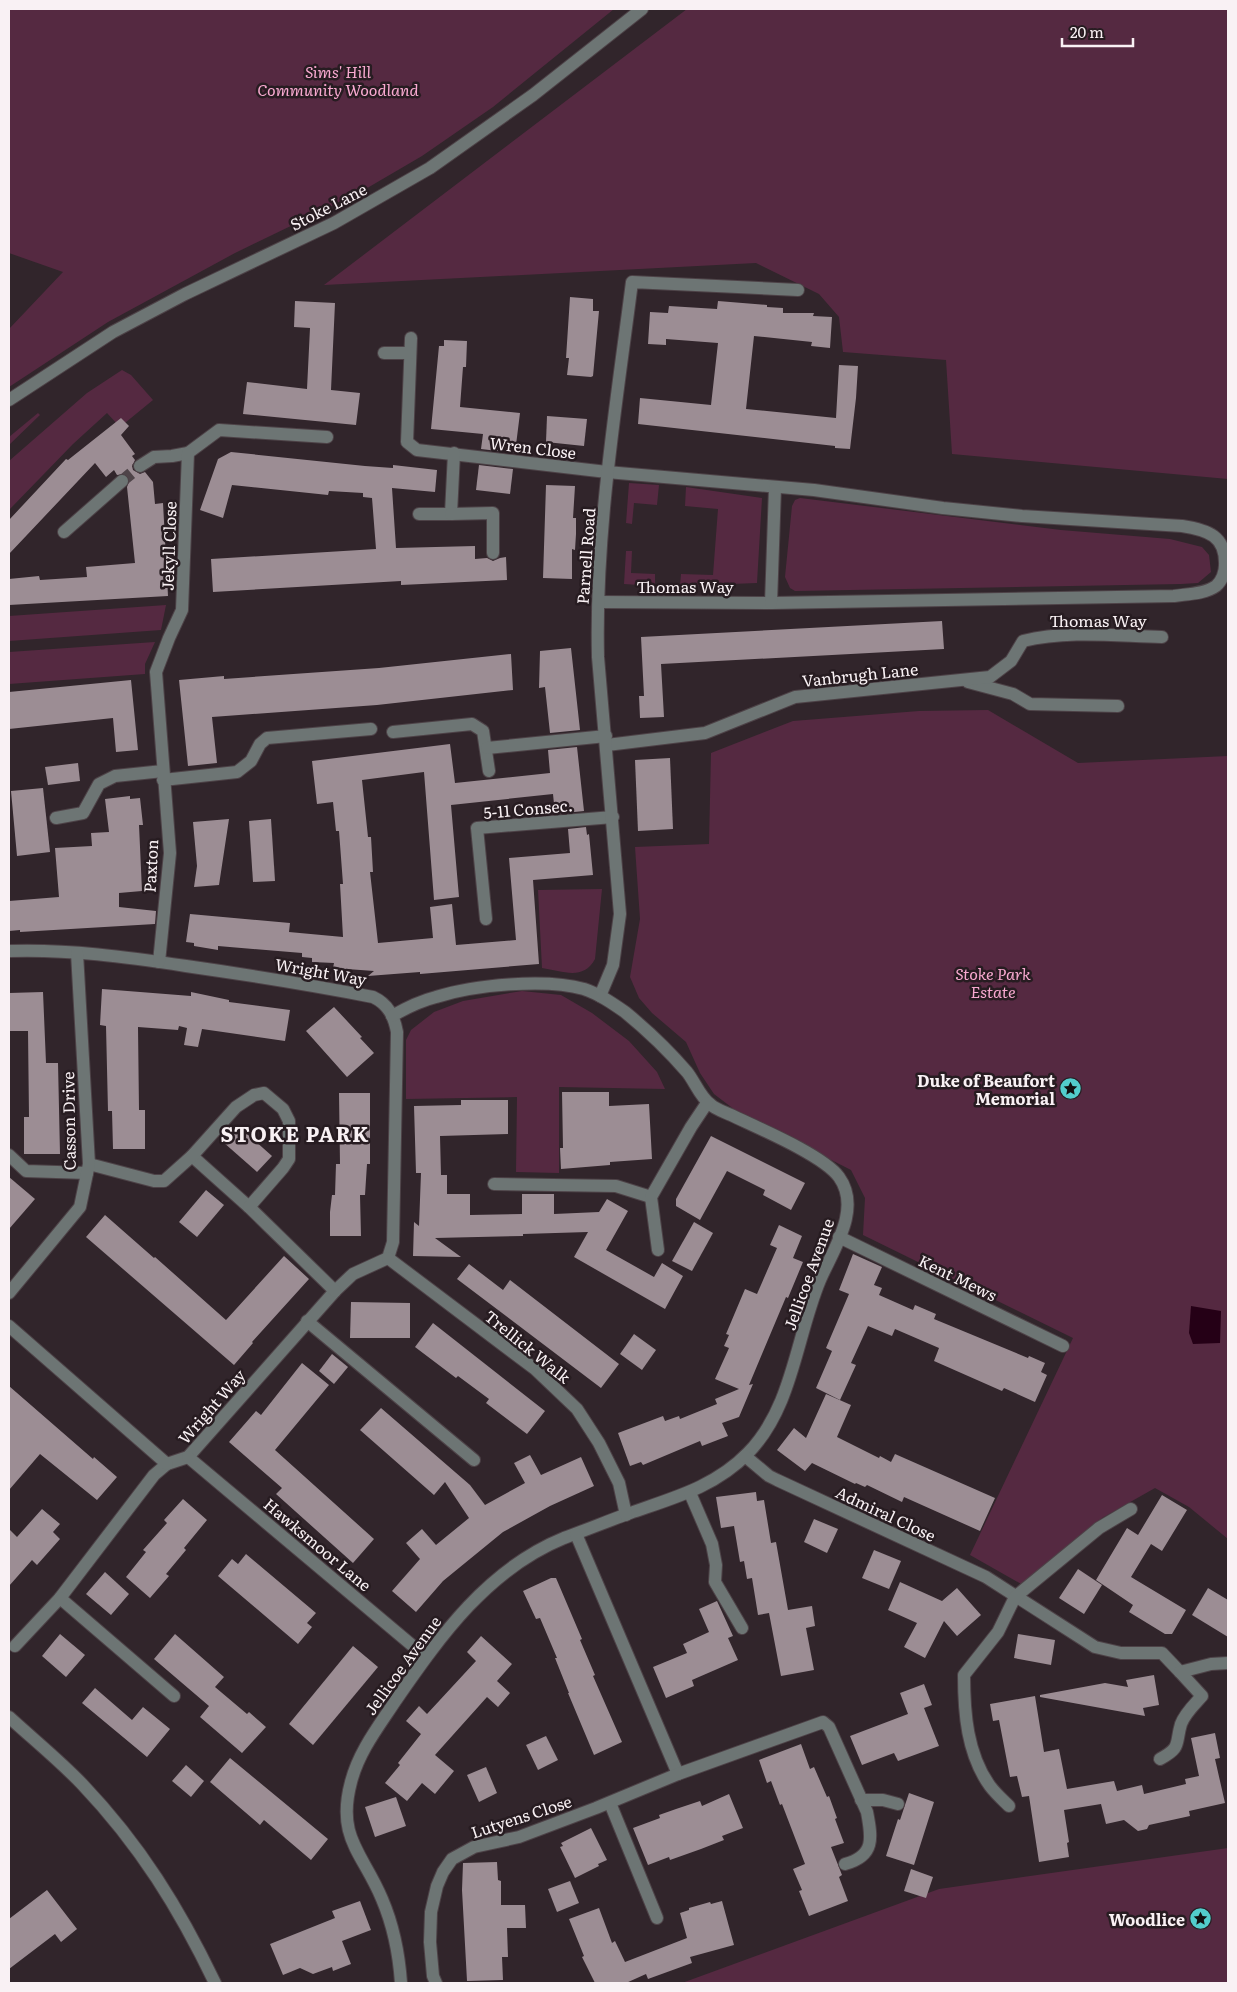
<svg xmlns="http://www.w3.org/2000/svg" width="1237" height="1992" viewBox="0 0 1237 1992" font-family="Literata,serif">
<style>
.green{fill:#552941}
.water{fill:#250016}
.building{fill:#9c8d94}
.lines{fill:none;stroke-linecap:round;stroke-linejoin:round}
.minor-tunnel{stroke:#4f4449;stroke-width:12;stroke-dasharray:12 6;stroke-linecap:butt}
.minor-casing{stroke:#4d4247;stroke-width:14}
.minor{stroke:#6d7574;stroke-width:12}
.labels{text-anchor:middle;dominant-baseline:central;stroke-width:5;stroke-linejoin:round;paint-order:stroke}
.park-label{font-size:16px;font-style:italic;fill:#f8a9d0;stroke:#271c21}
.street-label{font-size:16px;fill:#f9f1f4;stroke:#271c21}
.poi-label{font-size:16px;font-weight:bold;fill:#f9f1f4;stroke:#271c21;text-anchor:end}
.district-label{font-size:21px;font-weight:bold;letter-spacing:1px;fill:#f9f1f4;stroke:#271c21}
</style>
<rect width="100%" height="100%" fill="#31252b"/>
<!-- green -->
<g class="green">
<polygon points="9,9 614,9 493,107 422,156 357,194 235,253 108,322 9,387 9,329 63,272 9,253"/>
<polygon points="687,9 1228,9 1228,479 952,454 946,360 843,352 839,317 819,294 756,263 324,285"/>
<polygon points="122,370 131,375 153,400 120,427 107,413 73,444 9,510 9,461 87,393"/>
<polygon points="38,413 40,415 9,445 9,437"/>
<polygon points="629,483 659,485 657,505 634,503 632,524 626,523"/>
<polygon points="686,487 762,498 757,583 680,586 681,574 713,575 718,509 685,506"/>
<polygon points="800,498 1061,530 1170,539 1202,547 1209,555 1211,572 1198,583 1181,584 795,591 790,588 785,577 792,506 795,500"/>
<polygon points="626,551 632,551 631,573 655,574 655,586 624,584"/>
<polygon points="166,605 161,630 9,641 9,616"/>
<polygon points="155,642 145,664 145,674 9,684 9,652"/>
<polygon points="988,710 1078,763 1228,756 1228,1539 1189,1507 1155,1488 1102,1518 1023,1585 970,1555 1073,1338 863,1235 865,1198 851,1170 739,1113 714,1094 700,1073 686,1042 652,1013 639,998 630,977 640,919 635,847 709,844 711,753 793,721 919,711"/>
<path d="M 602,889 L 595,959 C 583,981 563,971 542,968 L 538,890 Z"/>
<polygon points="522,991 561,995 592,1013 629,1041 657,1072 665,1089 559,1087 559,1173 516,1172 517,1097 406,1099 406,1040 411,1030 434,1012 463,1001"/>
<polygon points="1228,1848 1228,1983 682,1983 939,1889"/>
</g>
<!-- water -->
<polygon class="water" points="1191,1306 1221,1311 1220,1343 1193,1344 1189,1333"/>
<!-- building -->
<g class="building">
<polygon points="570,297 593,299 593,311 599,311 593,376 591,377 567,375 569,358 566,358"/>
<polygon points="295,301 335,303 331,390 360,393 356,425 243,414 247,382 307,389 310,328 294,327"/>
<polygon points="718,301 767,305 767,307 783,308 783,313 814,313 813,316 832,317 830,348 811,346 812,342 754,336 746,409 836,418 839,365 858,366 856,398 850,449 835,448 835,446 638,424 640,398 711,405 718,343 666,339 666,345 648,344 650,312 668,313 669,306 717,309"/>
<polygon points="444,340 467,341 466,367 463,367 460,407 520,413 515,453 481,449 483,434 431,429 439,346 444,346"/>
<polygon points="547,416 587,419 584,446 546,442"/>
<polygon points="121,418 129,426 121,435 135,454 132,456 135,460 132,466 133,470 140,474 145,472 153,482 155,504 163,503 168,596 9,605 9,579 39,576 40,580 87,577 86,567 135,563 127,487 130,479 125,474 117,475 114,470 106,477 95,463 9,554 9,520 66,459 68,460"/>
<polygon points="231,452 365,466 393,468 393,465 437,470 435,492 392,488 396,548 475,546 475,559 487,558 493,561 500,558 506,557 507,580 401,585 401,581 213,592 211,559 376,549 372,498 363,497 363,493 329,491 328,495 232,485 223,518 200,510 218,459"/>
<polygon points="479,465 513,469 510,494 476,490"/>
<polygon points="546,485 575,486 573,518 576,518 576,534 575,550 572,549 572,579 543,578"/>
<polygon points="942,621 944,649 661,664 664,717 640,718 639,696 644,696 641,637"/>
<polygon points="571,648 580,730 550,733 545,687 539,688 540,651"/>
<polygon points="511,654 513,690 377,705 212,717 217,763 188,766 179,680 224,676 224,679 379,668"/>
<polygon points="131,680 138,750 116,752 113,718 9,729 9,692"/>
<polygon points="450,744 455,783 550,773 548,750 577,747 584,811 555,814 553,794 451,805 459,897 434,900 424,772 362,780 368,837 371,837 373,872 370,872 378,943 433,938 430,907 452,904 456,945 516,940 509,858 570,853 568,829 586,827 587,835 589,834 593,875 533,880 539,964 420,974 420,972 368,976 374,971 333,968 334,963 312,962 312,958 302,957 302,953 218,946 218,950 194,946 194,943 186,942 190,914 290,923 289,932 343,937 340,884 343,884 339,831 336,831 333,802 317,804 312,761"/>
<polygon points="670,758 673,829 638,831 635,760"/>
<polygon points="78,763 80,781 48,785 45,767"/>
<polygon points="43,788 50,852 17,856 11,791"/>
<polygon points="130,796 130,799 140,798 143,825 139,825 142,891 119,893 119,907 156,911 155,924 20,932 20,930 9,931 9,901 59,897 55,848 92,846 91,833 109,832 105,799"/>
<polygon points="229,819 219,885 194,887 197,866 193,822"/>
<polygon points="271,819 275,881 253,882 249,821"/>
<polygon points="102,989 191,996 191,992 229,1000 229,1002 290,1010 285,1041 202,1029 198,1047 184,1045 187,1028 179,1026 178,1030 138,1027 139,1110 145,1110 145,1149 113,1149 112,1111 108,1111 106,1026 100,1025"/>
<polygon points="43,992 46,1063 58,1063 60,1154 24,1154 24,1117 29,1117 28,1031 9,1031 9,993"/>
<polygon points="334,1007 362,1037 360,1038 374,1053 347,1077 306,1031"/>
<polygon points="562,1092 609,1092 609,1106 649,1104 652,1159 610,1162 610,1165 561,1169 560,1148 563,1148"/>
<polygon points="339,1093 370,1093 370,1164 367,1164 365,1195 360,1195 361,1236 330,1236 330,1212 332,1195 335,1195 336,1164 340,1164"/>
<polygon points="461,1100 508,1100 508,1134 440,1136 441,1175 447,1175 447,1194 470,1194 470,1215 522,1214 522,1194 554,1194 554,1214 599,1212 607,1199 628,1211 606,1250 654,1277 662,1263 683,1276 665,1309 574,1257 588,1232 523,1234 523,1236 435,1238 461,1257 413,1256 414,1222 419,1226 421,1173 416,1173 414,1106 461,1105"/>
<polygon points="238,1126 272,1156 257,1172 223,1142"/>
<polygon points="711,1136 805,1183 791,1210 763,1195 765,1190 727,1171 700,1220 676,1206 676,1199"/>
<polygon points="9,1177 35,1199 9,1229"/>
<polygon points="206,1190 224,1205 197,1237 179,1222"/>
<polygon points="105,1215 154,1258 155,1257 226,1320 284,1256 309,1279 252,1342 253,1343 234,1365 86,1237"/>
<polygon points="694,1222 713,1233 692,1271 672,1261"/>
<polygon points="779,1225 802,1236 793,1258 803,1262 788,1298 786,1297 749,1385 753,1384 739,1417 722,1423 728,1436 702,1446 700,1441 643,1465 641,1462 630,1466 618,1433 663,1416 665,1421 679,1416 680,1419 717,1404 715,1399 739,1389 715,1379 729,1348 724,1346 729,1335 726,1334 745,1289 757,1294 777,1248 770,1245"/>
<polygon points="853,1254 882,1267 874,1285 882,1288 879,1295 913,1310 915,1305 936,1314 934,1319 1028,1358 1029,1356 1045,1363 1041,1372 1047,1375 1035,1402 1004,1388 1002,1391 934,1361 939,1348 895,1329 892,1336 868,1326 851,1363 856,1365 840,1400 816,1388 832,1351 826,1348 849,1294 839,1290"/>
<polygon points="469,1264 503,1290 510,1280 619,1364 601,1388 457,1279"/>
<polygon points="351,1302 410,1303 410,1338 350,1338"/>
<polygon points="433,1323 545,1411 527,1434 486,1403 489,1399 458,1376 456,1378 415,1347"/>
<polygon points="634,1334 656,1350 642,1370 620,1354"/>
<polygon points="332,1354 348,1367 334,1384 319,1371"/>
<polygon points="302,1363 329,1385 275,1450 374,1539 353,1563 276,1494 282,1488 229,1442 256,1411 261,1415"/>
<polygon points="9,1386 93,1459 94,1457 117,1477 97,1500 40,1454 9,1490"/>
<polygon points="826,1394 851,1405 837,1437 879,1458 880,1456 891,1462 895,1454 995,1498 980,1531 904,1497 902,1502 867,1485 865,1487 856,1483 855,1484 812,1463 805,1471 777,1450 794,1428 806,1438"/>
<polygon points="381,1408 470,1485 485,1505 525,1483 514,1463 530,1455 541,1475 581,1457 594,1486 550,1506 503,1532 443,1581 416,1612 392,1591 420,1559 406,1543 422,1529 436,1545 469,1518 445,1482 434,1495 360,1430"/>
<polygon points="756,1492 757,1501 764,1500 771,1543 776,1542 788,1610 812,1606 815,1626 806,1628 814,1670 781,1676 769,1613 758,1615 752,1578 747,1579 744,1561 740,1562 734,1526 721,1528 716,1497"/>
<polygon points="1162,1495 1187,1510 1162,1551 1151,1544 1131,1577 1186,1610 1172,1634 1165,1634 1129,1612 1133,1605 1096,1580 1127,1528 1138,1535"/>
<polygon points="183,1499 207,1520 184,1548 186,1550 166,1574 169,1576 150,1598 126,1577 146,1552 143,1550 167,1523 164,1520"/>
<polygon points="42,1509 60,1524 53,1532 60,1539 37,1565 32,1560 9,1586 9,1529 17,1537"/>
<polygon points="814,1519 838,1529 827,1553 804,1542"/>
<polygon points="874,1550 901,1561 889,1589 862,1578"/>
<polygon points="246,1554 316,1613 307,1623 312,1627 298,1644 218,1576 232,1559 238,1564"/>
<polygon points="1078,1569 1102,1585 1084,1614 1059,1598"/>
<polygon points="105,1572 129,1594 111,1615 86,1594"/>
<polygon points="551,1578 556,1578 582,1639 580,1640 595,1675 593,1676 622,1742 594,1755 568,1693 569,1693 555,1658 557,1658 540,1618 536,1619 523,1591"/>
<polygon points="900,1582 942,1601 957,1588 981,1615 957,1636 944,1621 925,1658 904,1647 917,1623 888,1610"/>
<polygon points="1208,1588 1228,1600 1228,1637 1192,1615"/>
<polygon points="717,1601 733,1636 728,1638 738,1660 692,1680 694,1686 666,1698 653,1667 687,1653 683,1644 709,1632 699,1609"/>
<polygon points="60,1634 85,1655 66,1677 42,1656"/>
<polygon points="175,1634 224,1677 215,1687 247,1714 249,1712 266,1727 242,1753 200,1717 209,1706 154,1659"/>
<polygon points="1018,1634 1055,1640 1051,1665 1014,1658"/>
<polygon points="481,1636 512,1664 497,1681 510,1693 498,1707 487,1697 435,1755 454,1771 435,1794 422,1783 407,1801 385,1783 400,1765 398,1763 421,1734 406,1721 419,1706 427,1714 476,1661 467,1652"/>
<polygon points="353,1646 378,1667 313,1745 289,1724"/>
<polygon points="1154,1675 1159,1705 1143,1708 1145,1716 1040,1697 1040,1695 1105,1683 1128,1687 1126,1680"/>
<polygon points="924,1684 932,1705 924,1708 939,1746 898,1761 894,1753 862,1765 850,1736 908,1714 900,1693"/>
<polygon points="95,1688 132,1720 143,1707 170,1729 147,1757 82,1703"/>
<polygon points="1035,1696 1044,1752 1059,1749 1067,1789 1114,1781 1117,1791 1142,1785 1144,1794 1186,1784 1185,1779 1199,1776 1191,1738 1215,1733 1220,1758 1215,1759 1225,1803 1189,1811 1190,1816 1149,1825 1147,1829 1138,1831 1124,1820 1106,1824 1101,1804 1064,1810 1069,1842 1067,1843 1069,1857 1039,1862 1029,1796 1022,1797 1017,1776 1010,1777 999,1720 993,1721 990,1704"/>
<polygon points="546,1736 558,1760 538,1770 526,1745"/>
<polygon points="801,1744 810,1769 814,1767 827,1797 829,1796 837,1818 835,1819 844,1843 831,1847 842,1875 839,1877 848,1901 809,1916 799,1891 802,1890 793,1869 805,1864 782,1804 780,1805 771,1781 767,1783 759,1760"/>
<polygon points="230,1758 328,1839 311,1860 264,1820 260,1825 210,1782"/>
<polygon points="186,1765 204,1781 191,1797 172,1781"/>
<polygon points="486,1767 497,1793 479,1802 467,1775"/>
<polygon points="909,1793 934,1802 914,1865 886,1856 898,1819 900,1820"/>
<polygon points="729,1794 743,1828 722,1836 724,1840 701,1849 670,1860 669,1857 648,1865 633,1828 660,1818 659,1815 676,1809 700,1801 702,1806"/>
<polygon points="396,1797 406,1826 375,1837 365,1807"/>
<polygon points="591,1828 607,1860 598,1864 599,1866 575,1878 560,1847 563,1846 561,1843"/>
<polygon points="497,1862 498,1880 501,1881 501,1905 525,1905 526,1928 507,1928 508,1957 502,1957 503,1980 467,1981 462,1890 463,1863"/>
<polygon points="911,1869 933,1877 926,1898 904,1891"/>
<polygon points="570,1881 579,1903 557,1912 548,1889"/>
<polygon points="47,1890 77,1929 61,1942 55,1934 9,1969 9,1919"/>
<polygon points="360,1901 371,1930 342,1941 351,1964 333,1971 332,1967 313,1974 300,1968 283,1975 270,1944 335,1918 332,1911"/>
<polygon points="722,1901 734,1945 690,1957 692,1963 648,1979 646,1974 626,1983 595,1983 582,1957 584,1956 569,1919 599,1908 612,1943 615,1941 625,1962 687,1938 680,1913 689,1910 689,1908 710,1902 711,1904"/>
</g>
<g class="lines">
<!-- minor-tunnel -->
<polyline class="minor-tunnel" points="122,481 140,466"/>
<defs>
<g id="minor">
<path d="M 411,338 L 407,442 L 417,450 L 607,472 L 814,490 L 943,508 L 1022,516 L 1182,526 C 1208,530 1226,536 1225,565 C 1225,572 1222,581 1216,586 C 1205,594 1187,594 1174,596 L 771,603 L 599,602"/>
<polyline points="384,353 410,353"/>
<polyline points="9,400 113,332 185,294 334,223 430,168 533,95 642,9"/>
<polyline points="140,466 154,457 172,456 188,453 219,430 327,437"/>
<polyline points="419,514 451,514 454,453"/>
<polyline points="451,514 493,513 493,553"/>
<polyline points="64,532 122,481"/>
<polyline points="771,603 775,488"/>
<polyline points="968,682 1013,694 1030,704 1118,706"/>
<polyline points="393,732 472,724 483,731 489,771"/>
<path d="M 607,745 L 705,733 L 795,697 L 990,677 L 1011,661 L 1023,641 C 1068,630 1116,636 1162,637"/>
<polyline points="487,748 606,736"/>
<polyline points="163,780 237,772 251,761 260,744 267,738 371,729"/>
<polyline points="56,818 83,813 99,784 115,776 163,771"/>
<polyline points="486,919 477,828 613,817"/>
<path d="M 9,951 C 68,949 127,957 186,966 C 249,975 311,985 373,997 C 388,1004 394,1016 397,1032 L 393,1242 L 388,1258 L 353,1274 L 335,1291 L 188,1457 L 167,1464 L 154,1475 L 60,1598 L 15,1646"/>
<polyline points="159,962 170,853 156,672 169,638 182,610 188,453"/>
<path d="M 600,996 L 613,965 L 620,914 L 598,657 C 595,532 616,407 632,282 L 798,290"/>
<path d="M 392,1016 C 406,1008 420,1001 436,997 C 474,985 545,978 584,989 C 599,994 612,1003 625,1012 C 647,1030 669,1051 687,1072 C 695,1082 700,1097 710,1104 C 715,1109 724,1112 731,1115 C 758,1128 823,1155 839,1177 C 862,1209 833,1250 820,1280 C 796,1337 793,1407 748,1453 C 715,1487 673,1498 630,1513 C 608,1521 586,1530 564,1538 C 488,1569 441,1635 396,1700 C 379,1726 359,1751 351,1782 C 336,1838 363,1853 382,1899 C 394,1927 399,1954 401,1983"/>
<polyline points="9,1155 26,1171 87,1173"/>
<polyline points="192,1156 249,1207 335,1291"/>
<polyline points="89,1164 154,1181 164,1181 192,1156 236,1107 254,1095 264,1093 283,1109 289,1121 289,1159 283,1168 249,1207"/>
<polyline points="494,1184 616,1186 651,1197"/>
<polyline points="839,1237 1063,1346"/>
<polyline points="658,1250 651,1197 691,1127 707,1103"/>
<polyline points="388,1258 535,1369 577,1409 599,1443 619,1483 626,1515"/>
<polyline points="9,1293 80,1207 89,1164 77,953"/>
<polyline points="307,1321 474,1460"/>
<polyline points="9,1326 167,1464"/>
<polyline points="745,1456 769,1476 777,1480 986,1577 1095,1647 1121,1653 1162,1653 1180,1672"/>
<polyline points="188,1457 426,1657"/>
<polyline points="690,1493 712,1544 716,1565 715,1582 742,1628"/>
<polyline points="576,1534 678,1774"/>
<polyline points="60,1598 174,1696"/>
<path d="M 9,1717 C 33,1739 59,1760 82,1784 C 140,1845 179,1908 215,1983"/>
<path d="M 1160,1759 C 1182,1747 1175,1744 1181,1724 C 1185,1713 1195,1704 1202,1696 L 1180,1672 L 1211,1664 L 1228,1663"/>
<polyline points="861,1800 883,1800 898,1804"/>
<polyline points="610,1803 657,1918"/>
<path d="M 1009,1806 C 1003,1800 996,1794 990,1786 C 967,1754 964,1713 964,1675 L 998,1632 L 1015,1597 L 1099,1528 L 1131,1509"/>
<path d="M 436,1983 L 433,1976 L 430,1942 L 431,1912 L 437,1886 L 443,1872 L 452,1859 L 474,1847 L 519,1837 L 596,1808 L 678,1774 L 823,1722 L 829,1727 L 867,1812 C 872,1838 875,1856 845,1864"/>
</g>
</defs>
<!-- minor casing -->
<use href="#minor" class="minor-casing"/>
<!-- minor -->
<use href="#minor" class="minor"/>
</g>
<!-- icons -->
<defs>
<symbol id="sight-disc" viewBox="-11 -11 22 22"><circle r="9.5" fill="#52cdcc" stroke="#271c21"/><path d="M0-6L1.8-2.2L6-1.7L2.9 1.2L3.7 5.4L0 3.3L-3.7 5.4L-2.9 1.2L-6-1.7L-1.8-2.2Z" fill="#111"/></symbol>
</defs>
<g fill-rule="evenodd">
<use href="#sight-disc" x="1058" y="1076" width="25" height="25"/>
<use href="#sight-disc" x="1188" y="1906" width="25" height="25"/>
</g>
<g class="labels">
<!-- park labels -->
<g class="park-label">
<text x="338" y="71">Sims' Hill<tspan x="338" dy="18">Community Woodland</tspan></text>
<text x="993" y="973">Stoke Park<tspan x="993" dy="18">Estate</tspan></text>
</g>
<!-- street labels -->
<g class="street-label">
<text transform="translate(328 206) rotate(-27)">Stoke Lane</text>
<text transform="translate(533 447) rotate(7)">Wren Close</text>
<text transform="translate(168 546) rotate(-88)">Jekyll Close</text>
<text transform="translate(585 556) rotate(-86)">Parnell Road</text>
<text x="685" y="586">Thomas Way</text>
<text x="1098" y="620">Thomas Way</text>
<text transform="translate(860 674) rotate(-6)">Vanbrugh Lane</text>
<text transform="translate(528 808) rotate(-5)">5-11 Consec.</text>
<text transform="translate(150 866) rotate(-87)">Paxton</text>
<text transform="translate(321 971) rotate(10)">Wright Way</text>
<text transform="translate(68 1121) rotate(-91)">Casson Drive</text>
<text transform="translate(808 1274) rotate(-70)">Jellicoe Avenue</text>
<text transform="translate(958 1277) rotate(26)">Kent Mews</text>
<text transform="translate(528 1346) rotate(39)">Trellick Walk</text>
<text transform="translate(211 1406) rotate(-49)">Wright Way</text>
<text transform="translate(886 1513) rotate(25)">Admiral Close</text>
<text transform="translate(318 1544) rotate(40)">Hawksmoor Lane</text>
<text transform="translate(402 1665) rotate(-54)">Jellicoe Avenue</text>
<text transform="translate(521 1816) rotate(-18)">Lutyens Close</text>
</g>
<!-- poi labels -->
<g class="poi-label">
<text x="1055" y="1080">Duke of Beaufort<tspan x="1055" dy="18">Memorial</tspan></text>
<text x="1185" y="1919">Woodlice</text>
</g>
<!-- district labels -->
<g class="district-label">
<text x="295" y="1132">STOKE PARK</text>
</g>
</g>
<!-- border -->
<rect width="1237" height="1992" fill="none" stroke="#f9f1f4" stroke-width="20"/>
<!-- scale -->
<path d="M1062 38v8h71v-8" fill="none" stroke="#f9f1f4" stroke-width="2.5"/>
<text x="1070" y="38" font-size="15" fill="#f9f1f4" stroke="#271c21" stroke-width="4" paint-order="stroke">20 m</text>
</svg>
